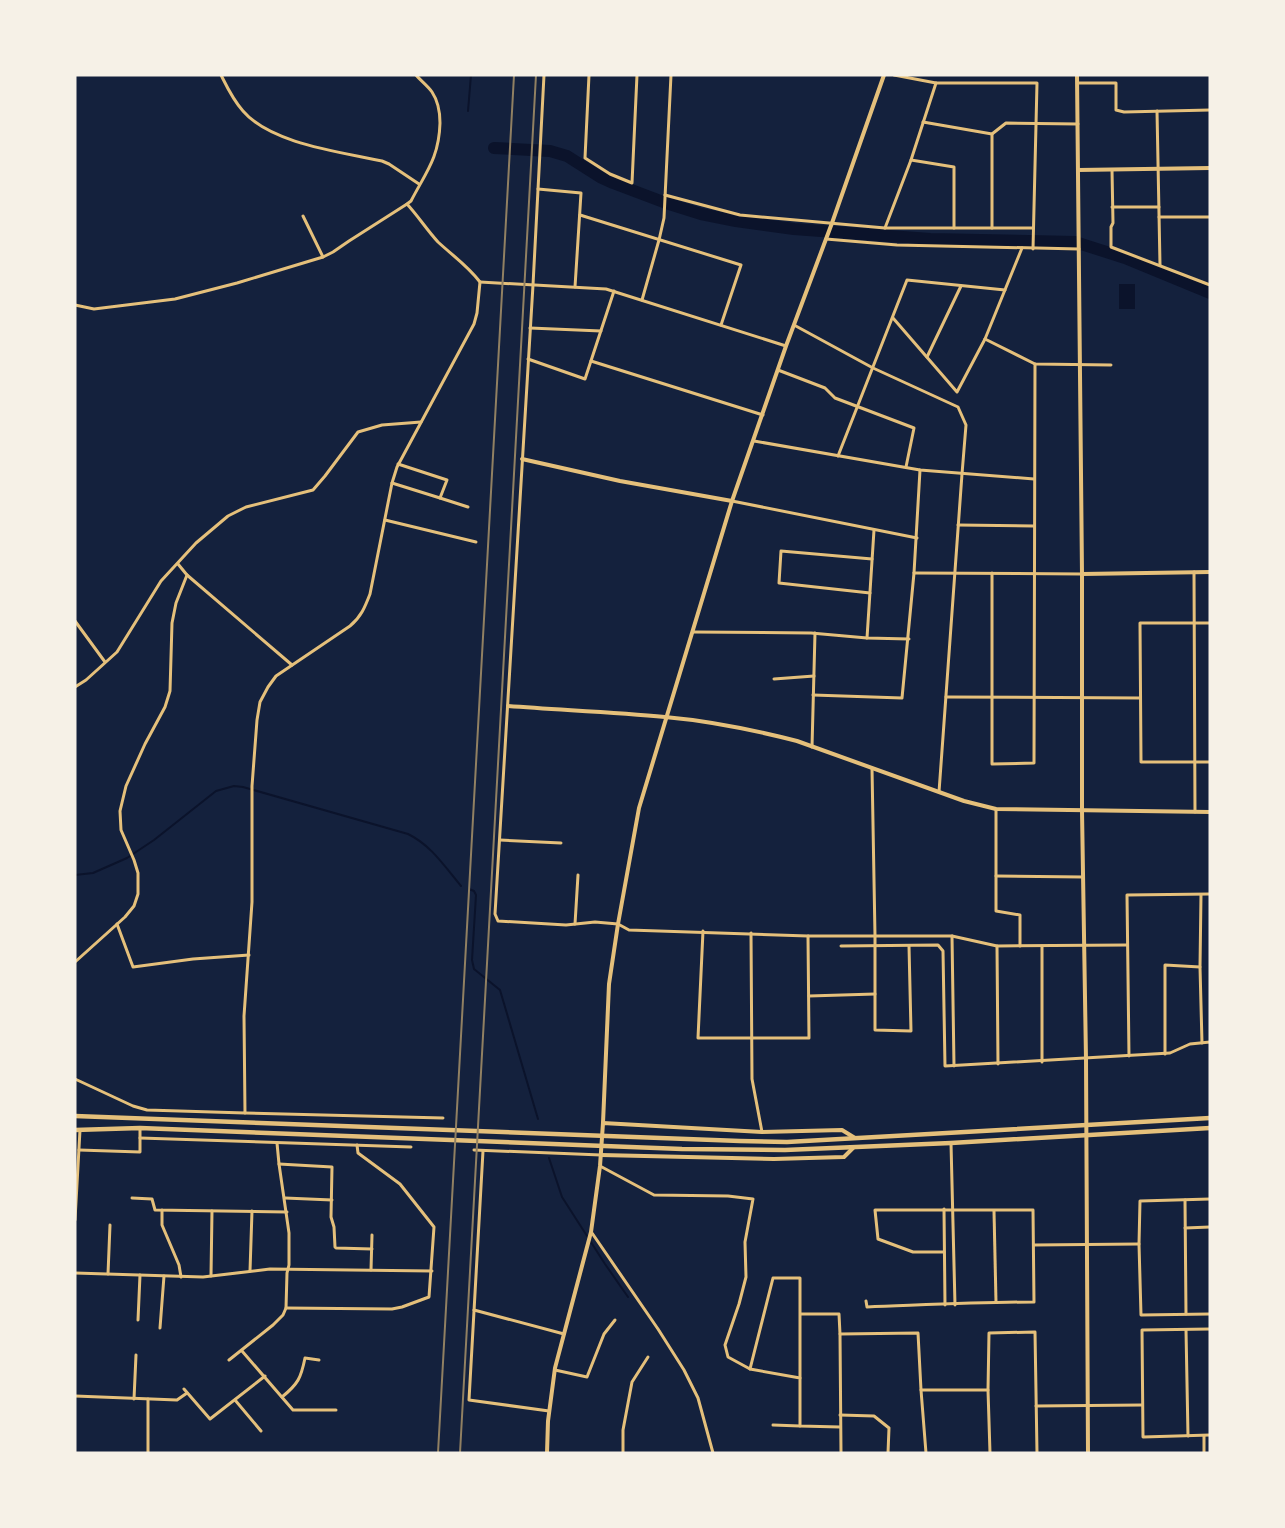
<svg xmlns="http://www.w3.org/2000/svg" width="1285" height="1528" viewBox="0 0 1285 1528" font-family="Manrope,sans-serif">
<style>
.water{fill:#0b132b}
.lines{fill:none;stroke-linecap:round;stroke-linejoin:round}
.stream{stroke:#0b132b;stroke-width:2}
.river{stroke:#0b132b;stroke-width:12}
.minor{stroke:#e5c07b;stroke-width:3}
.tertiary{stroke:#e5c07b;stroke-width:4}
.secondary{stroke:#e5c07b;stroke-width:4}
.trunk{stroke:#e5c07b;stroke-width:4.5}
.rail{stroke:#918062;stroke-width:2}
</style>
<rect width="100%" height="100%" fill="#14213d"/>
<!-- water -->
<rect class="water" x="1119" y="284" width="16" height="25"/>
<g class="lines">
<!-- stream -->
<g class="stream">
<polyline points="468,111 471,75"/>
<path d="M 75,875 L 93,873 L 127,858 L 154,840 L 216,791 L 234,786 L 243,787 L 408,834 C 431,845 445,867 461,886"/>
<polyline points="469,889 474,891 476,895 472,960 474,969 500,990 538,1119"/>
<polyline points="549,1158 562,1197 605,1264 628,1297"/>
</g>
<!-- river -->
<polyline class="river" points="494,148 550,151 567,156 600,177 613,183 666,203 701,214 736,221 794,229 930,239 1075,242 1125,258 1210,293"/>
<!-- minor -->
<g class="minor">
<path d="M 221,75 C 227,87 233,100 243,111 C 271,144 341,152 382,161 L 389,164 L 419,184"/>
<polyline points="544,75 533,285 495,914 498,921 566,925 595,922 618,924 629,930 808,936 952,936 997,946 1127,945"/>
<polyline points="589,75 585,158 610,174 632,183 637,75"/>
<polyline points="894,75 936,83 1037,83 1033,249"/>
<polyline points="1078,83 1116,83 1116,110 1124,112 1210,110"/>
<polyline points="1157,111 1160,265"/>
<polyline points="923,122 992,134 1006,123 1078,124"/>
<polyline points="911,160 954,167 954,228"/>
<polyline points="1112,170 1113,223 1111,227 1111,247 1210,285"/>
<polyline points="538,189 581,193 575,287"/>
<polyline points="665,195 740,215 885,228 911,160 936,83"/>
<polyline points="1112,207 1159,207"/>
<polyline points="580,215 741,265 721,325"/>
<polyline points="303,216 323,257"/>
<polyline points="1159,217 1210,217"/>
<polyline points="885,228 1033,228"/>
<polyline points="992,228 992,134"/>
<polyline points="826,239 897,245 1079,249"/>
<polyline points="480,282 606,289 786,346"/>
<polyline points="642,300 659,240 664,218 671,75"/>
<path d="M 75,305 L 94,309 L 175,299 L 237,283 L 323,257 L 333,252 L 349,241 L 407,204 L 411,201 C 426,172 439,158 440,123 C 440,113 438,101 432,92 C 428,86 421,81 416,75"/>
<polyline points="893,318 957,392 985,339 1022,248"/>
<polyline points="794,325 873,368 958,407 966,425 962,474 939,792"/>
<polyline points="530,328 601,331"/>
<polyline points="985,339 1035,364 1111,365"/>
<polyline points="927,357 961,286"/>
<polyline points="528,359 585,379 614,291"/>
<polyline points="591,361 763,415"/>
<polyline points="778,370 825,388 835,398 914,428 906,467"/>
<polyline points="754,441 920,470 1034,479"/>
<polyline points="838,456 907,280 1005,290"/>
<polyline points="398,464 447,480 440,498 468,507"/>
<polyline points="392,483 440,498"/>
<polyline points="732,501 917,538"/>
<polyline points="385,520 476,542"/>
<polyline points="958,525 1034,526"/>
<polyline points="178,564 187,575 292,665"/>
<polyline points="1194,572 1195,812"/>
<polyline points="914,573 1082,574"/>
<polyline points="992,573 992,764 1034,763 1035,364"/>
<polyline points="870,593 779,583 781,551 872,559"/>
<polyline points="75,621 105,662"/>
<polyline points="1210,623 1140,623 1141,762 1210,762"/>
<polyline points="693,632 811,633 867,638 909,639"/>
<polyline points="867,638 874,530"/>
<polyline points="774,679 814,676"/>
<polyline points="75,687 86,680 117,652 161,581 196,543 228,516 246,507 313,490 325,476 358,432 382,425 421,422"/>
<polyline points="813,695 902,698 914,573 920,470"/>
<polyline points="946,697 1140,698"/>
<polyline points="812,747 815,633"/>
<polyline points="872,768 875,936 875,1030 911,1031 909,946"/>
<polyline points="996,809 996,911 1020,915 1020,946"/>
<polyline points="500,840 561,843"/>
<polyline points="996,876 1083,877"/>
<polyline points="1201,895 1200,967 1202,1043"/>
<polyline points="117,924 133,967 193,959 249,955"/>
<polyline points="575,924 578,875"/>
<polyline points="703,931 698,1038 809,1038 808,936"/>
<polyline points="751,933 752,1079 762,1132"/>
<polyline points="952,936 954,1066"/>
<polyline points="841,946 938,945 943,951 945,1066 1170,1053 1190,1044 1210,1042"/>
<polyline points="997,946 998,1064"/>
<polyline points="75,962 125,917 134,906 138,894 138,873 134,860 121,830 120,811 126,786 145,744 165,707 170,691 172,623 176,603 187,575"/>
<polyline points="809,996 875,994"/>
<polyline points="1165,1054 1165,965 1200,967"/>
<polyline points="1129,1056 1127,895 1210,894"/>
<polyline points="1042,1062 1042,946"/>
<path d="M 75,1079 L 133,1106 L 147,1110 L 245,1113 L 244,1016 L 252,902 L 252,786 L 257,720 L 260,702 L 268,687 L 276,676 L 350,626 C 361,617 365,607 370,594 L 392,483 L 397,467 L 474,324 L 477,313 L 480,282 C 468,266 452,255 438,242 C 427,230 418,216 407,204"/>
<polyline points="245,1113 443,1118"/>
<polyline points="140,1138 411,1147"/>
<polyline points="951,1143 955,1305"/>
<polyline points="79,1150 140,1152 140,1128"/>
<polyline points="474,1150 601,1155"/>
<polyline points="483,1151 469,1400 549,1411"/>
<polyline points="279,1164 332,1167 331,1217 334,1227 335,1247 336,1248 372,1249"/>
<polyline points="600,1166 654,1195 728,1196 753,1199 745,1242 746,1277 739,1304 725,1345 728,1357 750,1369 800,1378 800,1426 840,1427"/>
<polyline points="132,1198 152,1199 155,1210 287,1212"/>
<polyline points="285,1198 332,1200"/>
<polyline points="1210,1199 1140,1201 1139,1244 1141,1315 1210,1314"/>
<polyline points="1185,1200 1186,1314"/>
<polyline points="944,1209 945,1305"/>
<polyline points="162,1210 162,1225 179,1265 181,1277"/>
<polyline points="994,1211 996,1302"/>
<polyline points="75,1220 80,1130"/>
<polyline points="1185,1228 1210,1227"/>
<polyline points="592,1233 658,1329 684,1370 698,1398 713,1453"/>
<polyline points="1034,1245 1139,1244"/>
<polyline points="371,1270 372,1235"/>
<polyline points="250,1271 252,1211"/>
<polyline points="75,1273 203,1277 270,1269 432,1271"/>
<polyline points="108,1274 110,1225"/>
<polyline points="211,1276 212,1211"/>
<path d="M 866,1301 L 867,1307 C 923,1305 978,1302 1034,1302 L 1033,1210 L 875,1210 L 878,1239 L 913,1252 L 944,1252"/>
<polyline points="286,1308 392,1309 402,1307 429,1297 434,1227 400,1184 358,1153 357,1145"/>
<polyline points="474,1310 564,1334"/>
<polyline points="801,1314 839,1314 840,1334"/>
<polyline points="138,1320 140,1275"/>
<polyline points="160,1328 164,1276"/>
<polyline points="1210,1329 1142,1330 1143,1437 1210,1435"/>
<polyline points="1186,1330 1188,1436"/>
<polyline points="242,1351 293,1410 336,1410"/>
<polyline points="229,1360 273,1325 283,1315 286,1308 287,1273 289,1265 289,1233 279,1164 277,1143"/>
<polyline points="750,1369 773,1278 800,1278 800,1378"/>
<polyline points="555,1370 587,1377 604,1334 615,1320"/>
<polyline points="184,1389 210,1419 265,1376"/>
<polyline points="921,1390 926,1453"/>
<polyline points="75,1396 177,1400 187,1393"/>
<path d="M 282,1397 C 298,1384 301,1378 305,1358 L 319,1360"/>
<polyline points="134,1399 136,1355"/>
<polyline points="235,1400 261,1431"/>
<polyline points="1036,1406 1142,1405"/>
<polyline points="840,1415 874,1416 889,1428 888,1453"/>
<polyline points="773,1425 800,1426"/>
<polyline points="1204,1436 1204,1453"/>
<polyline points="148,1453 148,1399"/>
<polyline points="623,1453 623,1430 632,1382 648,1357"/>
<polyline points="841,1453 840,1334 918,1333 921,1390 988,1390"/>
<polyline points="990,1453 988,1390 989,1333 1035,1332 1037,1453"/>
</g>
<!-- tertiary -->
<g class="tertiary">
<polyline points="1077,75 1082,574 1082,811 1086,1059 1088,1453"/>
<polyline points="1078,170 1210,168"/>
<polyline points="522,459 620,481 732,501"/>
<polyline points="1082,574 1210,572"/>
<path d="M 508,706 C 560,710 613,712 665,717 C 710,721 754,730 797,741 L 964,801 L 996,809 L 1210,812"/>
<polyline points="603,1123 609,984 618,924 639,808 732,501 786,346 832,223 884,75"/>
</g>
<!-- secondary -->
<g class="secondary">
<polyline points="601,1155 774,1159 844,1157 853,1148"/>
<polyline points="547,1453 548,1421 555,1368 591,1232 600,1166 603,1123 762,1132 842,1130 855,1138"/>
</g>
<!-- trunk -->
<g class="trunk">
<polyline points="75,1116 740,1141 787,1142 1210,1118"/>
<polyline points="75,1130 140,1128 682,1149 785,1150 951,1143 1210,1128"/>
</g>
<!-- rail -->
<g class="rail">
<polyline points="438,1453 514,75"/>
<polyline points="460,1453 536,75"/>
</g>
</g>
<!-- border -->
<rect width="1285" height="1528" fill="none" stroke="#f6f1e7" stroke-width="153"/>
</svg>
